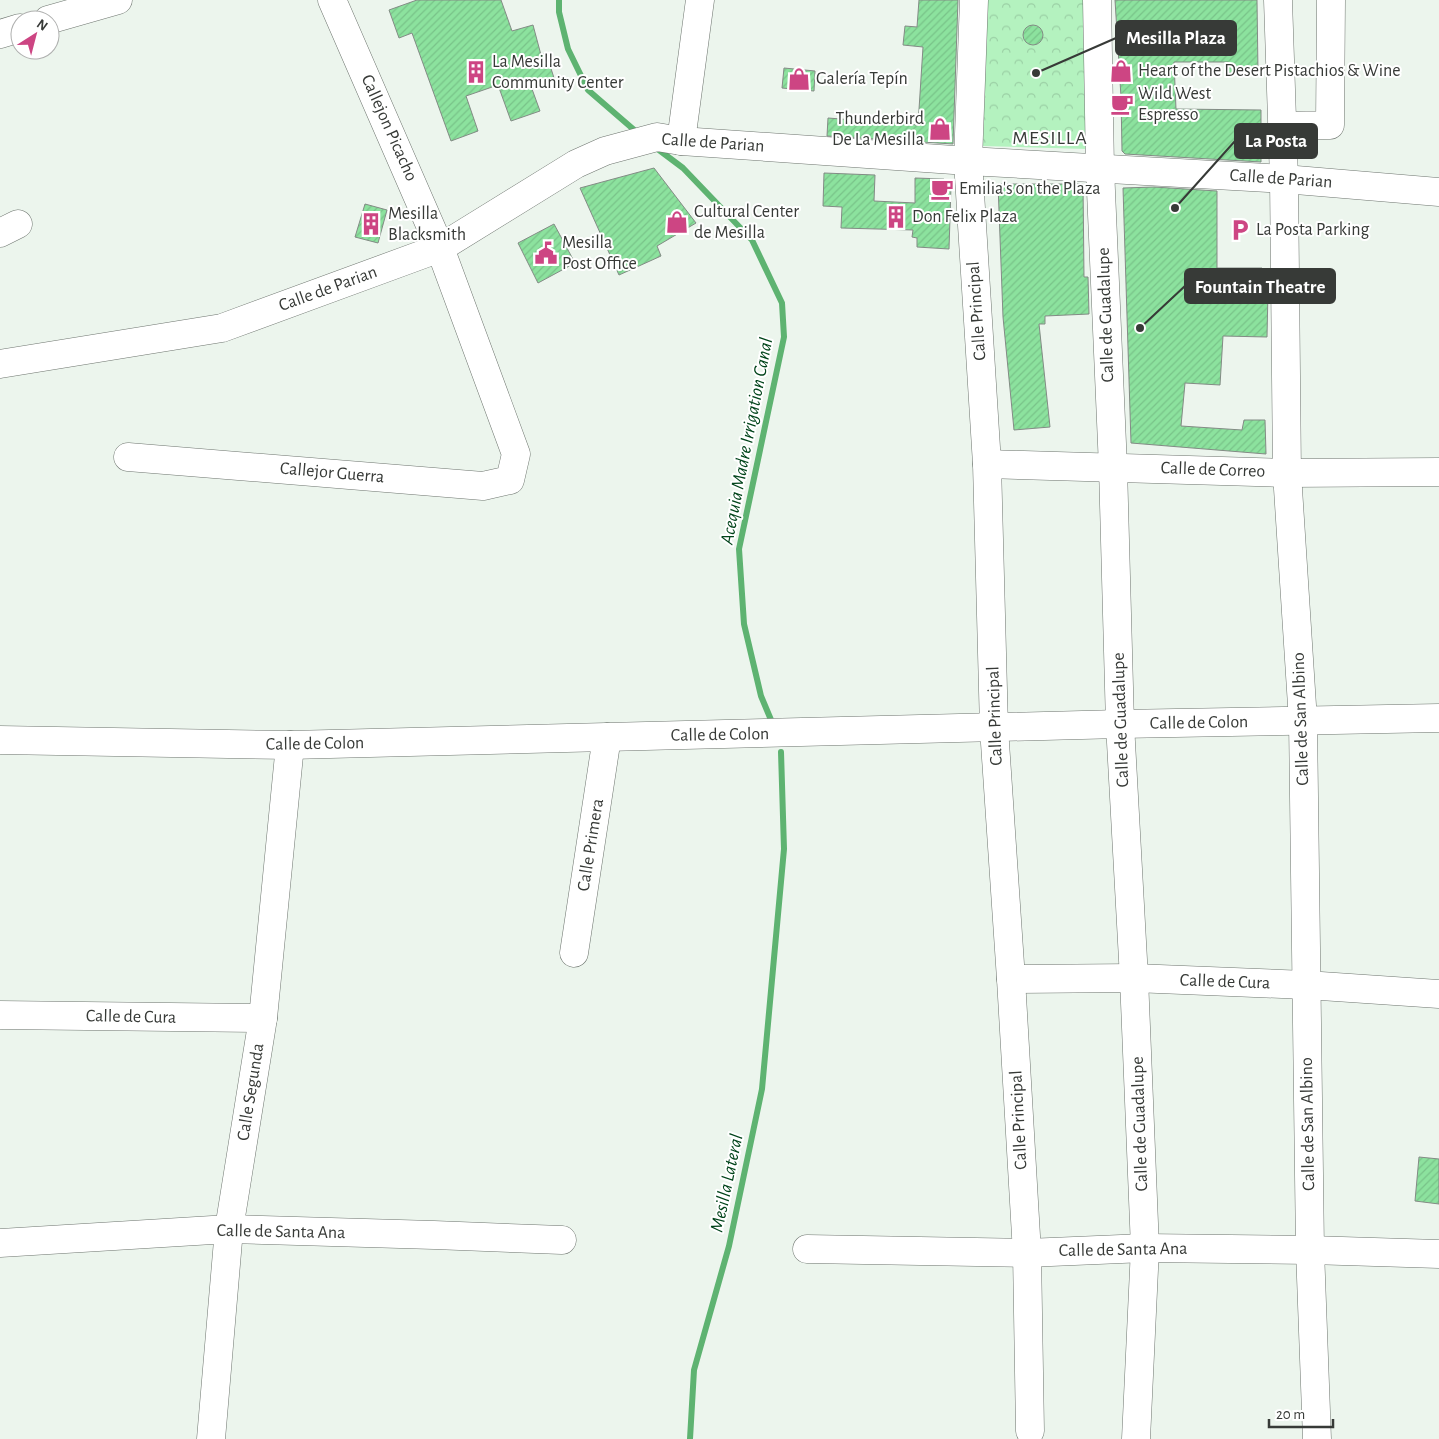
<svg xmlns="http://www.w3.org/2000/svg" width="1439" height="1439" viewBox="0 0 1439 1439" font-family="'Alegreya Sans',sans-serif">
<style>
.park{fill:url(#park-crowns)}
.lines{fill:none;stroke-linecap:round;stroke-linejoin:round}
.stream{stroke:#5eb371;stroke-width:6}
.building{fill:url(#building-hatch);stroke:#838b85}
.minor-casing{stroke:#6e756f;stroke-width:29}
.minor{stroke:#fff;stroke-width:28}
.labels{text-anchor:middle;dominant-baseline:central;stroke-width:4;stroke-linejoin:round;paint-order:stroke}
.poi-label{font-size:18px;fill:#373a37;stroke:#fff;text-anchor:start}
.street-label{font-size:18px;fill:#373a37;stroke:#fff}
.water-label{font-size:19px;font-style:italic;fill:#00441a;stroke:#fff}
.quarter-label{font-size:20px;letter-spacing:1px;fill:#373a37;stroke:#fff}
.leader{fill:none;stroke:#373a37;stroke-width:2}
.callout-dot{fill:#373a37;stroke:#fff;stroke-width:2}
.callout{fill:#373a37;stroke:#373a37;stroke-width:2}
.callout-label{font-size:19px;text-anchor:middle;font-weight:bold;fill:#fff}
</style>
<defs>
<pattern id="park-crowns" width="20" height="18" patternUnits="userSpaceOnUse" patternTransform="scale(1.25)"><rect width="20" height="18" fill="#b4f2bf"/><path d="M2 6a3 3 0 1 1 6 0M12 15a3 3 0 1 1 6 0" fill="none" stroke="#9bd0a5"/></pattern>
<pattern id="building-hatch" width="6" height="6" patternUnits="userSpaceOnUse" patternTransform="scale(1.25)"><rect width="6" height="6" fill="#8ce29e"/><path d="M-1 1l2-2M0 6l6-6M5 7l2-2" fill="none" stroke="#79c389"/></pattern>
</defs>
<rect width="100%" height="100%" fill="#ecf5ed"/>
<!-- park -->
<polygon class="park" points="987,0 1088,0 1087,149 983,146"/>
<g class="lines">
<!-- stream -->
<g class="stream">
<polyline points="559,0 559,12 568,49 588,90 640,135"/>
<polyline points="655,147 683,168 752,240 782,303 784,337 739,549 744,624 761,696 774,727"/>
<polyline points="690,1439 694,1370 729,1246 762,1089 784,849 781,752"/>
</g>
</g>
<!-- building -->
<g class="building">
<polygon points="417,0 501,0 512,31 533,25 541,55 546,53 555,81 532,89 540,111 511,121 498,85 466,96 478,131 451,141 412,33 399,38 389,10"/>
<polygon points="919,0 958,0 953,144 827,136 828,118 918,125 923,47 903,45 905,26 917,27"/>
<polygon points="1115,0 1257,0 1258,73 1228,73 1228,62 1174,62 1176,109 1261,110 1261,162 1125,154 1122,151 1121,97"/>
<circle cx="1033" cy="35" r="10"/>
<polygon points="784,68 815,71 814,91 782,88"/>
<polygon points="654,168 696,223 657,246 661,256 619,275 580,188"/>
<polygon points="824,173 875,175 874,201 915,203 915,178 944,179 951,186 949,249 917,247 917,238 912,237 913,230 841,228 842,207 823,206"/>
<polygon points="998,184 1083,184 1084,277 1088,277 1089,314 1045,316 1045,324 1039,324 1050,427 1014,430 1003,317"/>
<polygon points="1154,187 1217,191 1217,268 1262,268 1262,290 1268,290 1267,337 1223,336 1220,385 1185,383 1181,426 1242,430 1244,420 1265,420 1266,454 1131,443 1123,188"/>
<polygon points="365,204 387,210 378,243 355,237"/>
<polygon points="554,224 575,263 538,283 518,243"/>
<polygon points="1419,1157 1439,1159 1439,1204 1415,1201"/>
</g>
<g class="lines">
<defs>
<g id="minor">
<polyline points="974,0 968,161 987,464 994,728 1011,979 1027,1253 1030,1431"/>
<polyline points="1097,0 1100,168 1113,467 1120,724 1134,978 1145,1248 1136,1439"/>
<polyline points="1278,0 1284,179 1287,473 1303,721 1310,1250 1317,1439"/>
<polyline points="48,20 118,0"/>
<polyline points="0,34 20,28"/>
<polyline points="1282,126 1330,125 1331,0"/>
<polyline points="681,141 700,0"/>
<polyline points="0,233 18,224"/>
<polyline points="0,364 222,328 440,248 576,164 605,151 657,137 681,141 968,161 1284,179 1439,192"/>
<polyline points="128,457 483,486 510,480 516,454 440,248 332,0"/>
<polyline points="987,464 1287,473 1439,472"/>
<polyline points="0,740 290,745 1120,724 1439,718"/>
<polyline points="574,953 607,737"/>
<polyline points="1011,979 1134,978 1306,985 1439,994"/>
<polyline points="0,1015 263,1018"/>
<polyline points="0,1243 229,1229 434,1235 562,1240"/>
<polyline points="807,1249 1027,1253 1145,1248 1310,1250 1439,1254"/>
<polyline points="211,1439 229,1229 263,1018 290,745"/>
</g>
</defs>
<!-- minor casing -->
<use href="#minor" class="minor-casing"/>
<!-- minor -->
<use href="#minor" class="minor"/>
</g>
<!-- icons -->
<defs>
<symbol id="shop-bare" viewBox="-9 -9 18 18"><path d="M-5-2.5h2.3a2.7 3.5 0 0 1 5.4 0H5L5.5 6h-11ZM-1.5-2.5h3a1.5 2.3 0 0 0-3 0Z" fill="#cd4583" stroke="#fff" stroke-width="2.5" paint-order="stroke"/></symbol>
<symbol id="building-bare" viewBox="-9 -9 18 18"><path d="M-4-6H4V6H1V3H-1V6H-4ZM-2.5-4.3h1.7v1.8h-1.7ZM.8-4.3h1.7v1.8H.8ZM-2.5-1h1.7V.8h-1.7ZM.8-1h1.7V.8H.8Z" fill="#cd4583" stroke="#fff" stroke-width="2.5" paint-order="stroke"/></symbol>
<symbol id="cafe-bare" viewBox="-9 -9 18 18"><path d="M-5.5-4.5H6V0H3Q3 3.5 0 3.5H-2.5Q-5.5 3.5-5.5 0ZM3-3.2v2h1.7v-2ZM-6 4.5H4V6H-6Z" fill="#cd4583" stroke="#fff" stroke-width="2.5" paint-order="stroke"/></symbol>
<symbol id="parking-bare" viewBox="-9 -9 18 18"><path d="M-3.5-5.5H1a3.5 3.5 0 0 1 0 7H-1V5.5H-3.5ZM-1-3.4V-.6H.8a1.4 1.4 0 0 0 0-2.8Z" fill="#cd4583" stroke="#fff" stroke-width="2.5" paint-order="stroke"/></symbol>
<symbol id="civic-bare" viewBox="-9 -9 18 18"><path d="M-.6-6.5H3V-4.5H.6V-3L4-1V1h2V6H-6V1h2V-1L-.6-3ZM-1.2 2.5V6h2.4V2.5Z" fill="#cd4583" stroke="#fff" stroke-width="2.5" paint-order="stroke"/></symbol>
</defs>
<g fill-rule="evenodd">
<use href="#shop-bare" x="1105" y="55" width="32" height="32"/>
<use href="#building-bare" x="460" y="56" width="32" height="32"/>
<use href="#shop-bare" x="783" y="63" width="32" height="32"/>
<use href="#cafe-bare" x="1106" y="88" width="32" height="32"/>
<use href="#shop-bare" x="924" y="113" width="32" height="32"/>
<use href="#cafe-bare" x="926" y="173" width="32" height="32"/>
<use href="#building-bare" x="880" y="201" width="32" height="32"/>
<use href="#shop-bare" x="661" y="206" width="32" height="32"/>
<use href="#building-bare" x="355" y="208" width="32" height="32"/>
<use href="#parking-bare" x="1224" y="214" width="32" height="32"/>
<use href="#civic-bare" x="530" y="237" width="32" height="32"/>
</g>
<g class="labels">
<!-- poi labels -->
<g class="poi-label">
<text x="492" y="62">La Mesilla<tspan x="492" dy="21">Community Center</tspan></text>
<text x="1138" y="71">Heart of the Desert Pistachios &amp; Wine</text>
<text x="816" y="79">Galería Tepín</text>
<text x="1138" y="94">Wild West<tspan x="1138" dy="21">Espresso</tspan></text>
<text x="924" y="119" text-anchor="end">Thunderbird<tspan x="924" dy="21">De La Mesilla</tspan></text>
<text x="959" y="189">Emilia's on the Plaza</text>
<text x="694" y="212">Cultural Center<tspan x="694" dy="21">de Mesilla</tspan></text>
<text x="388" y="214">Mesilla<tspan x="388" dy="21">Blacksmith</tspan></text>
<text x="912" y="217">Don Felix Plaza</text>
<text x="1256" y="230">La Posta Parking</text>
<text x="562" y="243">Mesilla<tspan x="562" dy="21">Post Office</tspan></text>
</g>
<!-- street labels -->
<g class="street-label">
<text transform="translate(389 128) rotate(66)">Callejon Picacho</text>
<text transform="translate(713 143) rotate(4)">Calle de Parian</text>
<text transform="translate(1281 179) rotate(4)">Calle de Parian</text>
<text transform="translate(328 289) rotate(-20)">Calle de Parian</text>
<text transform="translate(977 311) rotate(-94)">Calle Principal</text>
<text transform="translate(1106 315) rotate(-92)">Calle de Guadalupe</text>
<text transform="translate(1213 470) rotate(2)">Calle de Correo</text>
<text transform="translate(332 473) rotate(5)">Callejor Guerra</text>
<text transform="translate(995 716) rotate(-92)">Calle Principal</text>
<text transform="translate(1301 719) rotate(-92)">Calle de San Albino</text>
<text transform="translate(1121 720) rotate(-92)">Calle de Guadalupe</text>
<text transform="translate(1199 723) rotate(-1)">Calle de Colon</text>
<text transform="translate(720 735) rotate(-1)">Calle de Colon</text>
<text transform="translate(315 744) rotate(-1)">Calle de Colon</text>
<text transform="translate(591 845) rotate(-81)">Calle Primera</text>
<text transform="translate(1225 982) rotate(2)">Calle de Cura</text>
<text transform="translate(131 1017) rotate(1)">Calle de Cura</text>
<text transform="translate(251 1092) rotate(-81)">Calle Segunda</text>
<text transform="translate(1019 1120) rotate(-93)">Calle Principal</text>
<text transform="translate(1140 1124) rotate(-92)">Calle de Guadalupe</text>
<text transform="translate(1308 1124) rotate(-91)">Calle de San Albino</text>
<text transform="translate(281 1232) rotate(1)">Calle de Santa Ana</text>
<text transform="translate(1123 1250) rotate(-1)">Calle de Santa Ana</text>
</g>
<!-- water labels -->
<g class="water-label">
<text transform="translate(747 441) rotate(-79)">Acequia Madre Irrigation Canal</text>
<text transform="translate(727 1183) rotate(-78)">Mesilla Lateral</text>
</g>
<!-- quarter labels -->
<g class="quarter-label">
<text x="1050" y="138">MESILLA</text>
</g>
</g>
<!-- callouts -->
<path class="leader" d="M1036 73L1116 38M1175 208L1235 141M1140 328L1185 286"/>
<g class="callout-dot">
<circle cx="1036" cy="73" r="5"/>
<circle cx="1175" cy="208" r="5"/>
<circle cx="1140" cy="328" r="5"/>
</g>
<g class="callout">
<rect x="1116" y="21" width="120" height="34" rx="5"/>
<rect x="1235" y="124" width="82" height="34" rx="5"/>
<rect x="1185" y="269" width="150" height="34" rx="5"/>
</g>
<g class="callout-label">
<text x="1176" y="44">Mesilla Plaza</text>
<text x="1276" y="147">La Posta</text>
<text x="1260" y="293">Fountain Theatre</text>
</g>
<!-- north arrow -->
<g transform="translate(35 35) rotate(36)"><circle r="24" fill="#ffffff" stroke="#afb0af"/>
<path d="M0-4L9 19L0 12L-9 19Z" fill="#cd4583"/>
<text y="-8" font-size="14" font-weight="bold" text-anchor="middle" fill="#373a37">N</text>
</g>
<!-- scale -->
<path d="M1269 1419v8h64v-8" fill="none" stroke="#373a37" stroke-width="2.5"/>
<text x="1276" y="1419" font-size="15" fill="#373a37" stroke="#ffffff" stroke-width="4" paint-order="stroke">20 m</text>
</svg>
